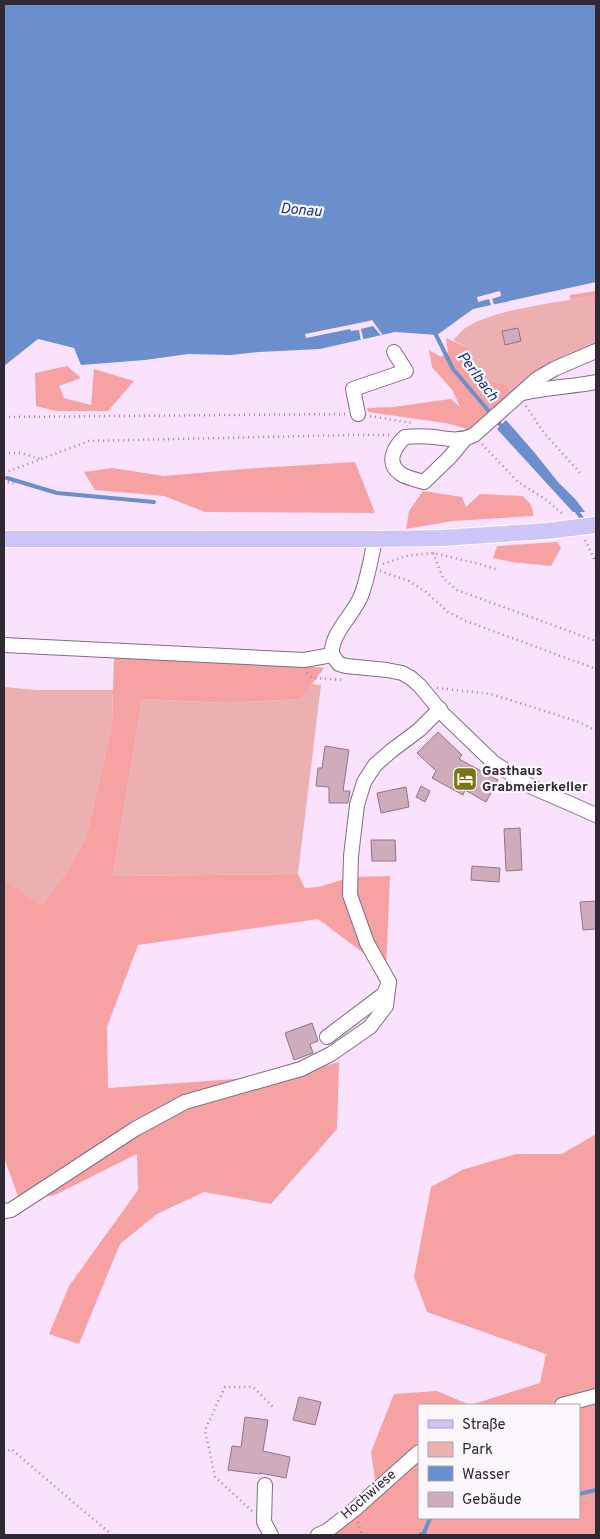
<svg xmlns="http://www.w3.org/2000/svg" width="600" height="1539" viewBox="0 0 600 1539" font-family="Overpass,sans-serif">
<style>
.green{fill:#ecb0b0}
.forest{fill:#f7a2a2;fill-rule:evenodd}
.water{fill:#6b8ecc}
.pier{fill:#fae2fe}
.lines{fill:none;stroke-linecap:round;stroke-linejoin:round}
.stream{stroke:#6b8ecc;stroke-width:4}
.building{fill:#ceacbb;stroke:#947482}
.minor-casing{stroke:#806c85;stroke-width:16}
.major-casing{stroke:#fff;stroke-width:18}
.path{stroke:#99889c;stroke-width:2.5;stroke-dasharray:1 4;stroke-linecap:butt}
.minor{stroke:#fff;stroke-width:14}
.major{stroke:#cdc5f7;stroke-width:16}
.major-bridge-casing{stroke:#fff;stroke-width:18;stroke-linecap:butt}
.major-bridge{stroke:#cdc5f7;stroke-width:16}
.labels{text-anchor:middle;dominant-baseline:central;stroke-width:4.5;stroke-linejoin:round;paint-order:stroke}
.poi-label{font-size:14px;font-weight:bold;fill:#302832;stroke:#fcf7fc;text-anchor:start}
.street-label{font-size:14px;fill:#302832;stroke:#fcf7fc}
.water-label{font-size:15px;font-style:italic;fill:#10357f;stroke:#fcf7fc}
</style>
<rect width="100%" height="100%" fill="#fae2fe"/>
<!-- green -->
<g class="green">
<path d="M 592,296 L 596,313 L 596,337 L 594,339 L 596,340 L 596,346 L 544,365 L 542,371 L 511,395 L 489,381 L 473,366 L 469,348 L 453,340 C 457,336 460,332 464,329 C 491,309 558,303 592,296 Z"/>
<polygon points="312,684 321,685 298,874 113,876 142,699 226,703 301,699"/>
<polygon points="4,687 38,690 113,690 112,726 86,837 69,868 42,905 4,879"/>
</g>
<!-- forest -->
<g class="forest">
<polygon points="596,291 596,313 592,296 570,300 570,295"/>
<polygon points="446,338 469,348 473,366 489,381 507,385 511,395 471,430 445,423 368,412 367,408 393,407 451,399 460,407 453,391 432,367 429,350 441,357 448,352"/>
<polygon points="67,366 81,378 59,386 64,398 91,405 94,369 134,381 108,411 56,411 36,406 35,373"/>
<polygon points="355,462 375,513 205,512 164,496 95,490 84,472 112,468 164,476 257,468"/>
<polygon points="423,491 462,497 466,507 480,494 523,496 531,505 534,516 453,521 406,529 409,511"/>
<polygon points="557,542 561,548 551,566 512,562 493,558 497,546"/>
<polygon points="114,658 290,664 324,668 301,699 226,703 142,699 113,876 298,874 305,888 318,887 352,877 390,876 386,970 318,919 138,945 107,1027 108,1088 290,1075 339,1062 337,1129 271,1204 204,1192 157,1214 120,1244 79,1344 49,1334 69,1286 138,1190 137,1154 55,1195 20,1201 4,1158 4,879 42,905 69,868 86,837 112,726"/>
<path d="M 596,1134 L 596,1535 L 312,1535 L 376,1485 L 371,1452 L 394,1394 L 437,1391 L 470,1405 L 540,1383 L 546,1354 L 427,1312 L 414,1277 L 431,1187 L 462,1170 L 516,1154 L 562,1154 ZM 419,1405 L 579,1405 L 579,1518 L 419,1518 Z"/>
</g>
<!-- water -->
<g class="water">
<polygon points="4,4 596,4 596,282 473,309 437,335 395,332 320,349 259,352 231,355 188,354 145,360 81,365 74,348 38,339 4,366"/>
<polygon points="506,420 534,452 558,482 576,500 585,512 573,512 497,429"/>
</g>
<!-- pier -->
<g class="pier">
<polygon points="500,291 501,296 492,299 495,307 492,308 489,299 478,302 477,297"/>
<polygon points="372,320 384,337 383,338 373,326 361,329 364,342 361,342 359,330 351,331 350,329 306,338 305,334 369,321"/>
</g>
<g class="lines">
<!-- stream -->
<g class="stream">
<polyline points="434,331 453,369 504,429"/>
<polyline points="7,478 57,493 154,502"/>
<polyline points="575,509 584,521"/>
<polyline points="579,1494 596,1490"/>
<polyline points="420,1535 424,1533 430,1518"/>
</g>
</g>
<!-- building -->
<g class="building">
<polygon points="518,328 521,341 505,345 502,331"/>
<polygon points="438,732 462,755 459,759 498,780 486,802 465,790 463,795 432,778 436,771 417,753"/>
<polygon points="325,746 349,750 343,791 350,791 348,803 329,803 329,787 316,786 318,768 322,768"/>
<polygon points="421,786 430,791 425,802 416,797"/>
<polygon points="406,787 409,807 381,813 377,793"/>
<polygon points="520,828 522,870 506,871 504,829"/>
<polygon points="371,840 395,840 396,861 372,861"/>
<polygon points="472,866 500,868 499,882 471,880"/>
<polygon points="596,901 596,929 583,930 580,902"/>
<polygon points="312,1023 318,1041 310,1044 313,1053 294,1060 285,1033"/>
<polygon points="299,1397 321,1402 315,1425 293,1420"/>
<polygon points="245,1417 268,1420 263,1451 290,1457 286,1478 260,1473 260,1474 228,1470 232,1446 241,1447"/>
</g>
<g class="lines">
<defs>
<g id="minor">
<path d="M 523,393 C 547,387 572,387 596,382"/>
<polyline points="358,414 353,389 406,371 394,352"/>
<path d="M 465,439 L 449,458 L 424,482 C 417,480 407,478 401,474 C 385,463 394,447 405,437 C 415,436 424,436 434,437 C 448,439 460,442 474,435 L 537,379 L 554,369 L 596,351"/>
<polyline points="4,645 304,660 332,655"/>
<polyline points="332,655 339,664 346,666 387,670 402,673 411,678 420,686 443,714 494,763 532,787 596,815"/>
<path d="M 332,655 C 330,634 352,617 361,596 C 368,578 371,558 375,539"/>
<polyline points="327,1037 384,994 389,982 367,943 350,895 351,856 357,805 364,782 375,765 391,751 419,730 440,709"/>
<polyline points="4,1211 11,1210 135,1129 185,1102 301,1069 331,1054 370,1027 386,1006 389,982"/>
<polyline points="562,1405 596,1396"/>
<polyline points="265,1485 264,1522 271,1535"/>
<polyline points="318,1535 327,1531 355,1509 419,1452"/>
</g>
<polyline id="major" points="4,539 375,539 442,538 547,531"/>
</defs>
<!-- minor casing -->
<use href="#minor" class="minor-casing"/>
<!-- major casing -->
<use href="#major" class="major-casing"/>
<!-- path -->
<g class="path">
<polyline points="526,406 544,433 582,475"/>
<polyline points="370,416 412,423"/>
<polyline points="4,417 345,414"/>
<polyline points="482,444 518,482 545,499 564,515"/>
<polyline points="4,453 20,453 41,459"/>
<polyline points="4,473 89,441 350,435 389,435"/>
<polyline points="4,479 7,482 15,484"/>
<polyline points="585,540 596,563"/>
<polyline points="433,553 443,578 457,590 596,641"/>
<polyline points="383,564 406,556 433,553 480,564 498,570"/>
<polyline points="380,571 409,581 426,592 448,612 466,621 596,669"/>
<polyline points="307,673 313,678 344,680"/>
<polyline points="437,688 491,694 579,722 596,731"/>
<polyline points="4,1453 11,1449 112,1535"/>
<polyline points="252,1511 215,1477 205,1430 225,1387 253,1387 273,1407"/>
<polyline points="358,1522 362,1535"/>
</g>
<!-- minor -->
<use href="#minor" class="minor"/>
<!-- major -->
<use href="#major" class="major"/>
<defs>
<polyline id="major-bridge" points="547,531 596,525"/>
</defs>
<!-- major-bridge casing -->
<use href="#major-bridge" class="major-bridge-casing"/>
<!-- major-bridge -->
<use href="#major-bridge" class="major-bridge"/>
</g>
<!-- icons -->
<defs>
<symbol id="hotel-square" viewBox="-11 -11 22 22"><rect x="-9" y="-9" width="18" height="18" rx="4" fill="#787418" stroke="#fcf7fc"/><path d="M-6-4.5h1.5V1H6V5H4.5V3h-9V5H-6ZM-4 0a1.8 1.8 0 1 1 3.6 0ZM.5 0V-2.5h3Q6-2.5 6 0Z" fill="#fff"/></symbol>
</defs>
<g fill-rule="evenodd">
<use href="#hotel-square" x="451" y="765" width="28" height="28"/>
</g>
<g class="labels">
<!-- poi labels -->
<g class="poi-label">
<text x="482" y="771">Gasthaus<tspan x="482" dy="16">Grabmeierkeller</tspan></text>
</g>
<!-- street labels -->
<g class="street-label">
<text transform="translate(369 1495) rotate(-41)">Hochwiese</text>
</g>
<!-- water labels -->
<g class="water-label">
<text transform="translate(301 211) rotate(5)">Donau</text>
<text transform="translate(477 377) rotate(53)">Perlbach</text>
</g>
</g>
<!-- border -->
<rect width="600" height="1539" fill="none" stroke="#302832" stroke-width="10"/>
<!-- legend -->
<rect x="418" y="1404" width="162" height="115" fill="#fcf7fc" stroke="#aaa4ab"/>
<rect x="428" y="1420" width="25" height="8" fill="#cdc5f7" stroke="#aaa4ab"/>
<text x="462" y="1429" font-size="15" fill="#302832">Straße</text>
<rect x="428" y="1442" width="25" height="15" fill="#ecb0b0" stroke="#aaa4ab"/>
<text x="462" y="1454" font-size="15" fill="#302832">Park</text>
<rect x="428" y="1466" width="25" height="15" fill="#6b8ecc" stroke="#aaa4ab"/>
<text x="462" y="1479" font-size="15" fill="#302832">Wasser</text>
<rect x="428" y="1492" width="25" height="15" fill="#ceacbb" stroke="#aaa4ab"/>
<text x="462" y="1504" font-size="15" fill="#302832">Gebäude</text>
</svg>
